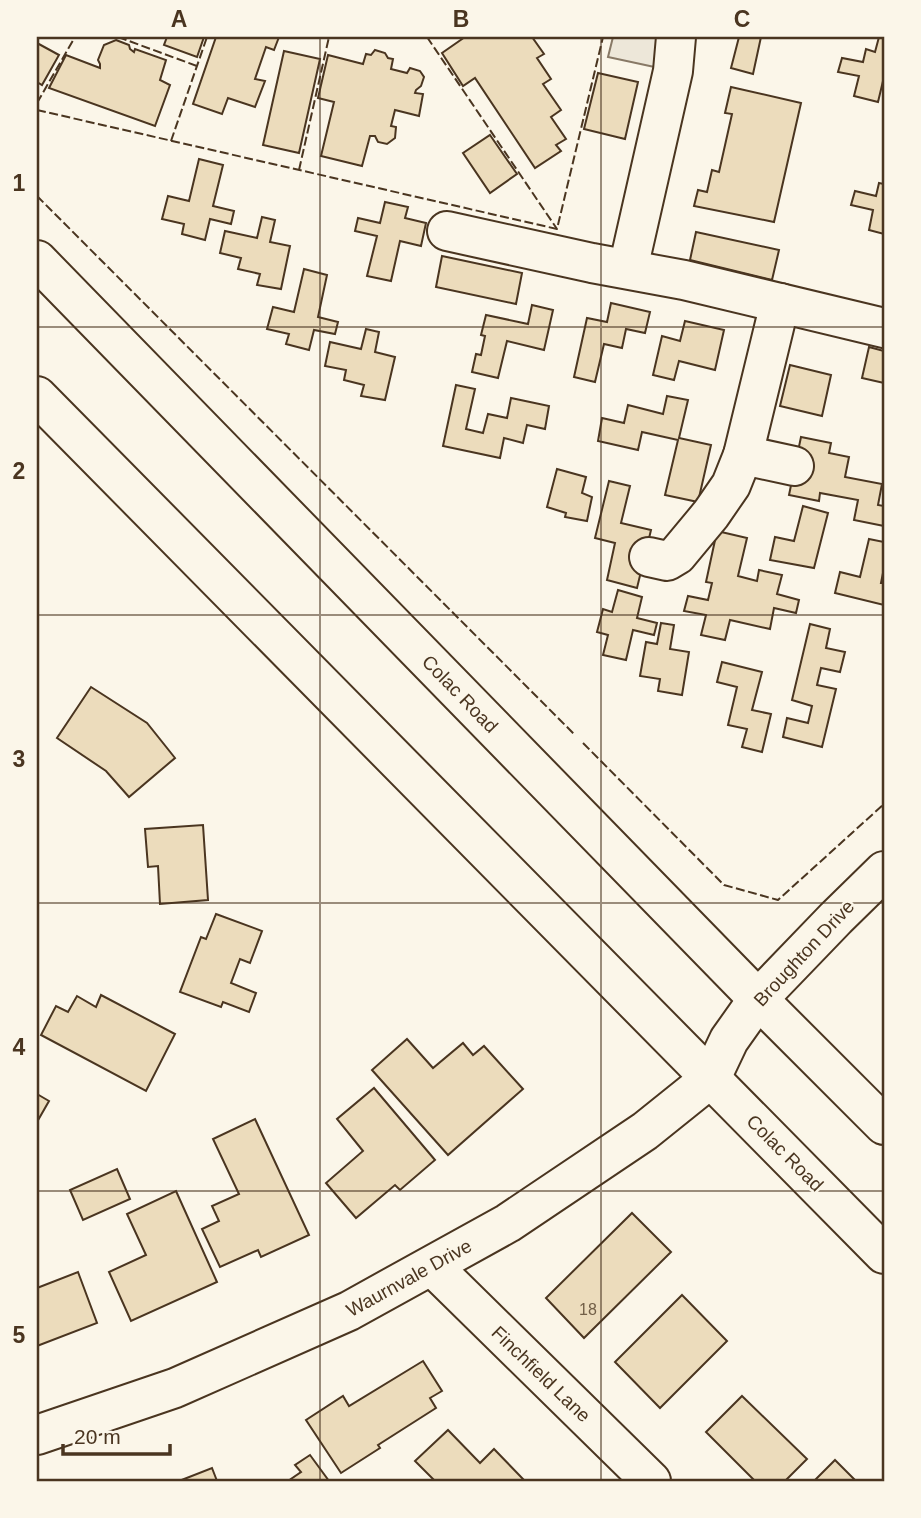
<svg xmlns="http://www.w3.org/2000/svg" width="921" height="1518" viewBox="0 0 921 1518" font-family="Helvetica,sans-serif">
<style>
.parking{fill:#ede7d9;stroke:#887966;stroke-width:2}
.building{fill:#ecdcbc;stroke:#4a3520;stroke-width:2}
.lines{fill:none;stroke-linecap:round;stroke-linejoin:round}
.minor-casing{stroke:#4a3520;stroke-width:42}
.highway-casing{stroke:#4a3520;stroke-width:42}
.minor{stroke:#fbf6e9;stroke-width:38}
.highway{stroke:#fbf6e9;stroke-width:38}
.fence{stroke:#4a3520;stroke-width:2;stroke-dasharray:9 3.5;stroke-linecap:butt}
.grid{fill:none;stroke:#4a3520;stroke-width:2;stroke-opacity:0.55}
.labels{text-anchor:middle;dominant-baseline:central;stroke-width:5;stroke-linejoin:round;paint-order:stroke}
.number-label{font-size:16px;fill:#725f47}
.street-label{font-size:19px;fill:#4a3520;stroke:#fbf6e9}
.neatline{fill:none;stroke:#4a3520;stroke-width:2.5}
.grid-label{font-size:23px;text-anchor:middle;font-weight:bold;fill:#4a3520}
</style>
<rect width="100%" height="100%" fill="#fbf6e9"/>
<!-- parking -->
<polygon class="parking" points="613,37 676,37 673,71 608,57"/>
<!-- building -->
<g class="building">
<polygon points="167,37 204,37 197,57 164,45"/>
<polygon points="216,37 279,37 274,50 266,47 255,79 265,81 255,107 228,98 222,114 193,104"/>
<polygon points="465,37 532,37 544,54 537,58 551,79 543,84 561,110 551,117 566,139 556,145 561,151 535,168 475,78 463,86 442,53"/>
<polygon points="739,37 761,37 753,74 731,68"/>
<polygon points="877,37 884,37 884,81 883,81 878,102 854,96 859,76 838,72 842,58 863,62 866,49 875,52 879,37"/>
<polygon points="116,40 129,45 130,49 134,52 135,49 166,60 160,80 170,85 155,126 49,88 66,55 100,68 100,64 98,60 104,45"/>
<polygon points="37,43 59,55 42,85 37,82"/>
<polygon points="375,50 385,53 388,58 393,59 391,69 407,73 410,68 420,71 424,77 421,86 416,90 415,93 423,94 419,116 395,110 391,126 396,127 395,138 387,144 378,142 375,136 370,136 362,166 321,156 334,102 318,98 328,55 363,64 366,54 371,55"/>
<polygon points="284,51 320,59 299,153 263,145"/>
<polygon points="598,73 638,82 625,139 584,129"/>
<polygon points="731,87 801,103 774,222 694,206 698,190 707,192 712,170 719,172 732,114 725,113"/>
<polygon points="490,135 517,174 490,193 463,153"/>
<polygon points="199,159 223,165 213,206 234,211 231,224 210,219 205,240 182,234 184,224 162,219 168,196 189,201"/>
<polygon points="879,183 884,184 884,234 869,230 873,210 851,205 855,191 876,196"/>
<polygon points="385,202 408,207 405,218 426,223 421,246 400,241 391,281 367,276 377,236 355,231 358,218 380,223"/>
<polygon points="262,217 275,220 270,242 290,246 281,289 257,285 260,274 238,269 241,258 220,253 225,231 257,238"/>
<polygon points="696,232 779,250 772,280 690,260"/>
<polygon points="442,256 522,273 516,304 436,287"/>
<polygon points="304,269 327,275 318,317 338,322 335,334 314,330 309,350 286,344 289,334 267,329 273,307 294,312"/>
<polygon points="611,303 650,312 645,333 626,329 622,348 604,344 595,382 574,377 587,318 607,322"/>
<polygon points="532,305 553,310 544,350 507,341 498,378 472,372 476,354 481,355 485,336 481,335 486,315 528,324"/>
<polygon points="685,321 724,330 715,370 679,361 674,380 653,375 662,336 680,341"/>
<polygon points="366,329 379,332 375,352 395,357 385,400 361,396 364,385 344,380 346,370 325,366 330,342 361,349"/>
<polygon points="869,347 884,351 884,383 862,378"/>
<polygon points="790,365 831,375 822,416 780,406"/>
<polygon points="456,385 475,389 466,429 483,433 488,414 507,418 511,398 549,406 545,429 527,425 523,443 504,438 500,458 443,446"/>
<polygon points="667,396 688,400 679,438 711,445 698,502 665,495 678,440 642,432 638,450 598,441 602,418 624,423 628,405 663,414"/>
<polygon points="801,437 831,443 829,453 849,457 845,477 882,484 878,505 884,506 884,526 854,520 858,500 820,493 819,501 789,495"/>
<polygon points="557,469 586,477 582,493 592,497 587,521 565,517 566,513 547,507"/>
<polygon points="609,481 630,486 621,523 651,530 637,588 607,580 615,543 595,538"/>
<polygon points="803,506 828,513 814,568 770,560 775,537 794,541"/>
<polygon points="717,531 747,538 738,576 757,581 759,570 782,575 777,594 799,600 796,613 774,608 770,629 730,620 725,640 701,635 706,615 684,611 688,596 708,600 712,583 706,582"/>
<polygon points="869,539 884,542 884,568 881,583 884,583 884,605 835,593 840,572 860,577"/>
<polygon points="618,590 642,597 637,618 657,623 654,635 633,630 626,660 603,655 608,635 597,632 603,609 612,612"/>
<polygon points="661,623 674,625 670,649 689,652 682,695 658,691 660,679 640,676 646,642 657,644"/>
<polygon points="810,624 830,629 826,648 845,652 840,672 821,668 817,685 836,689 822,747 783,737 787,718 808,723 812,706 792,700"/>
<polygon points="722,662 762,672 752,710 771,714 762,752 742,747 747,729 728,725 737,687 717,682"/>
<polygon points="91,687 147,723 175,758 129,797 106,771 57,738"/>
<polygon points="203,825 208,900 160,904 158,866 148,867 145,829"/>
<polygon points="216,914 262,931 250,963 240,959 231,983 256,993 249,1012 223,1002 221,1007 180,992 201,937 206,939"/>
<polygon points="101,995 175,1034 146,1091 41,1035 56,1006 68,1012 77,996 96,1007"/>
<polygon points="407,1039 433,1068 463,1043 473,1055 484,1046 523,1089 448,1155 372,1070"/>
<polygon points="374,1088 435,1160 400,1190 395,1185 356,1218 326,1183 363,1151 337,1119"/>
<polygon points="37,1094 49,1101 37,1122"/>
<polygon points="255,1119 309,1235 261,1257 258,1250 220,1267 202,1229 219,1221 212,1206 239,1194 213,1139"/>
<polygon points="117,1169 130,1199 83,1220 70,1190"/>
<polygon points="176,1191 217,1282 131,1321 109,1272 146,1255 127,1214"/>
<polygon points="632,1213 671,1252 584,1338 546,1298"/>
<polygon points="78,1272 97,1323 37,1346 37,1288"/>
<polygon points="682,1295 727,1341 660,1408 615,1362"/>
<polygon points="423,1361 442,1391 430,1398 436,1408 378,1445 380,1448 341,1473 306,1420 343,1396 349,1406"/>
<polygon points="742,1396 807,1459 785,1481 755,1481 706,1432"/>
<polygon points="448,1430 480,1463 494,1449 523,1479 521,1481 435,1481 415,1461"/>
<polygon points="310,1455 329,1481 288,1481 301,1472 295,1465"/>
<polygon points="835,1460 856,1481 814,1481"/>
<polygon points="212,1468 217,1481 179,1481"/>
</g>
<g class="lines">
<defs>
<g id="minor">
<polyline points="447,231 592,263 684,280 884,328"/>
<polyline points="628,269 673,71 676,37"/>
<polyline points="743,455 794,466"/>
<polyline points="649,557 667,561 677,555 711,514 731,485 743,455 780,303"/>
<polyline points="432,1266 651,1481"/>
<polyline points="37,1435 175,1388 349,1311 508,1223 645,1131 711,1078 729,1040 758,999 836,918 884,871"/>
</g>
<g id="highway">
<polyline points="37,260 758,999 884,1125"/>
<polyline points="37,396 884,1254"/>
</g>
</defs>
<!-- minor casing -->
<use href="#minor" class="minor-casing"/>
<!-- highway casing -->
<use href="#highway" class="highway-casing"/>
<!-- minor -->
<use href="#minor" class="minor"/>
<!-- highway -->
<use href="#highway" class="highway"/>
<!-- fence -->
<g class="fence">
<polyline points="118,37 197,66"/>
<polyline points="427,37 557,229"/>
<polyline points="37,103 75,37"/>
<polyline points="37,110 557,229 603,37"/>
<polyline points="171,141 207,37"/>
<polyline points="299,170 329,37"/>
<polyline points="37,196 575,735"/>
<polyline points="583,743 724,885 778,900 884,804"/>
</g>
</g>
<!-- grid -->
<path class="grid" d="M 320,37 L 320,1481M 601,37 L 601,1481M 37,327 L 884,327M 37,615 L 884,615M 37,903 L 884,903M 37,1191 L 884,1191"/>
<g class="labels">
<!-- number labels -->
<g class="number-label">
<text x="588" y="1309">18</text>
</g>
<!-- street labels -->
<g class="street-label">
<text transform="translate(460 694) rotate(46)">Colac Road</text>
<text transform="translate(804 953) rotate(-47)">Broughton Drive</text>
<text transform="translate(785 1153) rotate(45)">Colac Road</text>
<text transform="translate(409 1278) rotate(-29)">Waurnvale Drive</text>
<text transform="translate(541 1374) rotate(44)">Finchfield Lane</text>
</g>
</g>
<!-- border -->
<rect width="921" height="1518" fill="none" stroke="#fbf6e9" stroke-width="77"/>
<!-- scale -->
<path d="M63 1444v10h107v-10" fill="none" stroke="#4a3520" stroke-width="3.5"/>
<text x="74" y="1444" font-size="21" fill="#4a3520" stroke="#fbf6e9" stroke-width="5" paint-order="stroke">20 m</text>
<rect x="38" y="38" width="845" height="1442" class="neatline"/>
<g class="grid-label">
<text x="179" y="27">A</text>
<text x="461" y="27">B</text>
<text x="742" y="27">C</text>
<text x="19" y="191">1</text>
<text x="19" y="479">2</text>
<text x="19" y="767">3</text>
<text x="19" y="1055">4</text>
<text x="19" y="1343">5</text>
</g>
</svg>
